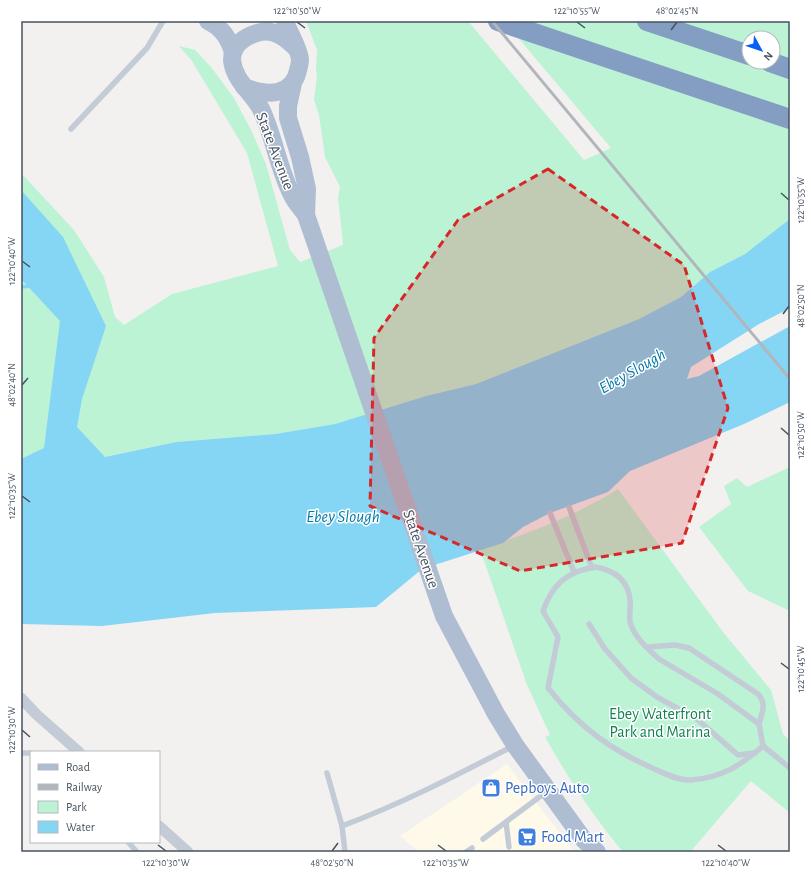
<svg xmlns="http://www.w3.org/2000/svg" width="811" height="873" viewBox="0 0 811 873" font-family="'Alegreya Sans',sans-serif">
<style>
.commercial{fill:#fef9e9}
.green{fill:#bcf3d5;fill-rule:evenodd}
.water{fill:#85d5f4}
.pier{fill:#f3f0f0}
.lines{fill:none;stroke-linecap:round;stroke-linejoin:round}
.stream{stroke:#85d5f4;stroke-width:3.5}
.service{stroke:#c3cbd6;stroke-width:5.5}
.minor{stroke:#c3cbd6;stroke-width:11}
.primary{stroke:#aebdd1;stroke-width:18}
.motorway{stroke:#849ec3;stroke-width:20}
.rail{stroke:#b2b5bb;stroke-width:3}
.marked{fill:#d62828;fill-opacity:0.2;stroke:#d62828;stroke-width:3;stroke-dasharray:8 5;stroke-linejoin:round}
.ticks{fill:none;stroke:#465260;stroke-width:1.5}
.labels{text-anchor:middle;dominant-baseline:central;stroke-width:3;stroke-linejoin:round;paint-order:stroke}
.street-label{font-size:16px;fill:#465260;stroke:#fff}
.park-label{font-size:16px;fill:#0f8352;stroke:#fff}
.shop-label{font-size:16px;fill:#366cbe;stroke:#fff;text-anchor:start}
.water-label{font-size:17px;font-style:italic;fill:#0279a8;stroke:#fff}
.neatline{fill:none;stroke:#465260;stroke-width:1.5}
.ticks-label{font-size:10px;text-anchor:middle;fill:#465260}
</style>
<rect width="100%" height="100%" fill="#f3f0f0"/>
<!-- commercial -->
<polygon class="commercial" points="507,764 574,852 419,852 400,836"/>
<!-- green -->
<g class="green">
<path d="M 306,21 L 468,21 L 584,160 L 611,148 L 504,21 L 790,21 L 790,226 L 745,254 L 710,272 L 681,297 L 639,319 L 476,384 L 426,396 L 335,424 L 275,434 L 176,442 L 105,457 L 44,449 L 21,459 L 21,173 L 74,230 L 104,277 L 115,317 L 124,325 L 172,294 L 278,266 L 247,153 L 192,61 L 179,46 L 195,50 L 211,67 L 234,98 L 251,130 L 266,164 L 290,250 L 300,262 L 343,245 L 338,197 L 340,187 L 325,157 L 319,115 L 314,100 L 317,75 L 316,68 L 317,50 ZM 749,38 L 773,38 L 773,62 L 749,62 Z"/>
<polygon points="790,467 790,611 748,591 699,527 731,504 724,486 737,478 747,487"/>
<path d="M 618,489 L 723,632 L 771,690 L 783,734 L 790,741 L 790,813 L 751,781 L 691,851 L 692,852 L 623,852 C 593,816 568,778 545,737 L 550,735 L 527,685 L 480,549 C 528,534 575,516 618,489 Z"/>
</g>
<!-- water -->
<polygon class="water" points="21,190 63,237 106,326 82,399 77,427 105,457 176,442 275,434 335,424 426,396 476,384 639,319 681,297 710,272 745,254 790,219 790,402 744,424 630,471 608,492 550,513 523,527 503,543 422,569 376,607 215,613 102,626 21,624 21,459 44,448 60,321 21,279"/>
<!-- pier -->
<polygon class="pier" points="790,308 790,326 699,376 687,379 691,367 759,324"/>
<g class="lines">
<!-- stream -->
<polyline class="stream" points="21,287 32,286"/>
<!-- service -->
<g class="service">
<polyline points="71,129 147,48 163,21"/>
<polyline points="569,507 592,568"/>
<polyline points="550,513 574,572"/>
<path d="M 595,567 C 614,570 628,580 630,600 C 631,607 629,615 630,622 C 634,637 648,649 659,659 L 718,694 L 759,724 L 763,746 C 741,765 722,778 691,780 C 680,781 668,775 659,771 C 612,751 580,728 548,688 L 558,637 L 543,611 C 552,585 567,571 595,567 Z"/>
<polyline points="589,624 605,649 631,678 657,697 697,719 738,755 755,753"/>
<path d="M 647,647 L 675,645 L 689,648 L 758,694 C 767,703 762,713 759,724"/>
<polyline points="763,746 790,768"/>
<polyline points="21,753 31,753"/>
<polyline points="327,773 342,826 345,852"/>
<polyline points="506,822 509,847"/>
<path d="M 342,826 C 401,804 457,775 513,746"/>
<polyline points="483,839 546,792"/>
<polyline points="128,842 137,852"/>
<polyline points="466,852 472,848"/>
</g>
<!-- minor -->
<g class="minor">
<polyline points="21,698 36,714 79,752"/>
<polyline points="159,826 188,852"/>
</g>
<!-- primary -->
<g class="primary">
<path d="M 208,21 C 222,28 228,37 233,52"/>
<path d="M 296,48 C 285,37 273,28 257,33 C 244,37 232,45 232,60 C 234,81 252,92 261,109 C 274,136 278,168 292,195 C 295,202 301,208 306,215 L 444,616 L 496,714 L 515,745 L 584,840 L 597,852"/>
<polyline points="293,83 288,106 288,118 300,157 307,189 306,215"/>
<path d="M 244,87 C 262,94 286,98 296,77 C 298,71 300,65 300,59 C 298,46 289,33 285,21"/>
</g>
<!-- motorway -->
<g class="motorway">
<polyline points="498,21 790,119"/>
<polyline points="647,21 749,55"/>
<polyline points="770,62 790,69"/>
</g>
<!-- rail -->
<polyline class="rail" points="492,21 790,379"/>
</g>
<!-- marked area -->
<path class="marked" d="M 548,169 L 684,265 L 728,408 L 682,543 L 520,571 L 370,506 L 374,338 L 458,220 Z"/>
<!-- ticks -->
<path class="ticks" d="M 297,22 L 305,28M 577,22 L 585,28M 671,30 L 677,22M 781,193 L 789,200M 22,261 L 30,267M 783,314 L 789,306M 22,385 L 28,378M 781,428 L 789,435M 22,496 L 30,502M 781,663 L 789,669M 22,730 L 30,737M 158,845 L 166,851M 438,845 L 446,851M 718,845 L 726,851M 332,851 L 338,843"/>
<!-- icons -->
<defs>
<symbol id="shop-square" viewBox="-11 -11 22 22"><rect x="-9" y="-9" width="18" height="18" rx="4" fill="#3f7fe0" stroke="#fff"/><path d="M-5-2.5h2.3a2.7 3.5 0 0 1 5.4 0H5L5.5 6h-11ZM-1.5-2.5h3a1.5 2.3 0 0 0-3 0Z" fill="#fff"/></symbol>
<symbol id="supermarket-square" viewBox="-11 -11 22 22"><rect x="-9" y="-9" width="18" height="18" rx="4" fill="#3f7fe0" stroke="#fff"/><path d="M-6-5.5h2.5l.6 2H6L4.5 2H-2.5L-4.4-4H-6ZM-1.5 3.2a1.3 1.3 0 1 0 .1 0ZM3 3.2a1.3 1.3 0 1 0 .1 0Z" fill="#fff"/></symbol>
</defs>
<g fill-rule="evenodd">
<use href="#shop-square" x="480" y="777" width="22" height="22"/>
<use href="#supermarket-square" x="516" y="826" width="22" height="22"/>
</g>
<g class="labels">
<!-- street labels -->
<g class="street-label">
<text transform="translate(275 151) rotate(69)">State Avenue</text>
<text transform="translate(421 549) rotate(71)">State Avenue</text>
</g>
<!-- park labels -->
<g class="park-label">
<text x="660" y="714">Ebey Waterfront<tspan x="660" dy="18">Park and Marina</tspan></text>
</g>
<!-- shop labels -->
<g class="shop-label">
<text x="505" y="788">Pepboys Auto</text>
<text x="541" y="837">Food Mart</text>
</g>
<!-- water labels -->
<g class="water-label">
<text transform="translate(632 371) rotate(-30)">Ebey Slough</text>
<text x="343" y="516">Ebey Slough</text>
</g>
</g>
<!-- border -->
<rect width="811" height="873" fill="none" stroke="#ffffff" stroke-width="44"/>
<!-- legend -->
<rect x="30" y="751" width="130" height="92" fill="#ffffff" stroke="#b5babf"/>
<rect x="38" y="764" width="20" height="6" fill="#aebdd1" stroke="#b5babf"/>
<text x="66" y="771" font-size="12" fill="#465260">Road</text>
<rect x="38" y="784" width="20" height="6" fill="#b2b5bb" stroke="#b5babf"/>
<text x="66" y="791" font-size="12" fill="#465260">Railway</text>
<rect x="38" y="801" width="20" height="12" fill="#bcf3d5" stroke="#b5babf"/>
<text x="66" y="811" font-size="12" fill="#465260">Park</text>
<rect x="38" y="821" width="20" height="12" fill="#85d5f4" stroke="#b5babf"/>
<text x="66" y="831" font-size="12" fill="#465260">Water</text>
<!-- north arrow -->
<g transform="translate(761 50) rotate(130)"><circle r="19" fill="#ffffff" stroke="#b5babf"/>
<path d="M0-3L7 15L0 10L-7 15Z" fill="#095ff4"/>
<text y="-6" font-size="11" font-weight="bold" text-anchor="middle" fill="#465260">N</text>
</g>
<rect x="22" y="22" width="767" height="829" class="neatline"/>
<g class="ticks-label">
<text x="297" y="14">122°10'50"W</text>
<text x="577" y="14">122°10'55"W</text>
<text x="677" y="14">48°02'45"N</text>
<text transform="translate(800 200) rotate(-90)" y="4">122°10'55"W</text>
<text transform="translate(11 261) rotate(-90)" y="4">122°10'40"W</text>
<text transform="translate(800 306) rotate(-90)" y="4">48°02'50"N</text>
<text transform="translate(11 385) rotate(-90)" y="4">48°02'40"N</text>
<text transform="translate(800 435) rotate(-90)" y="4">122°10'50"W</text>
<text transform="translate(11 496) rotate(-90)" y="4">122°10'35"W</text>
<text transform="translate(800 669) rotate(-90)" y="4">122°10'45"W</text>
<text transform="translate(11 730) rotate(-90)" y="4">122°10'30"W</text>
<text x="166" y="866">122°10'30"W</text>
<text x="332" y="866">48°02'50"N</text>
<text x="446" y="866">122°10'35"W</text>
<text x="726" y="866">122°10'40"W</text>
</g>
</svg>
